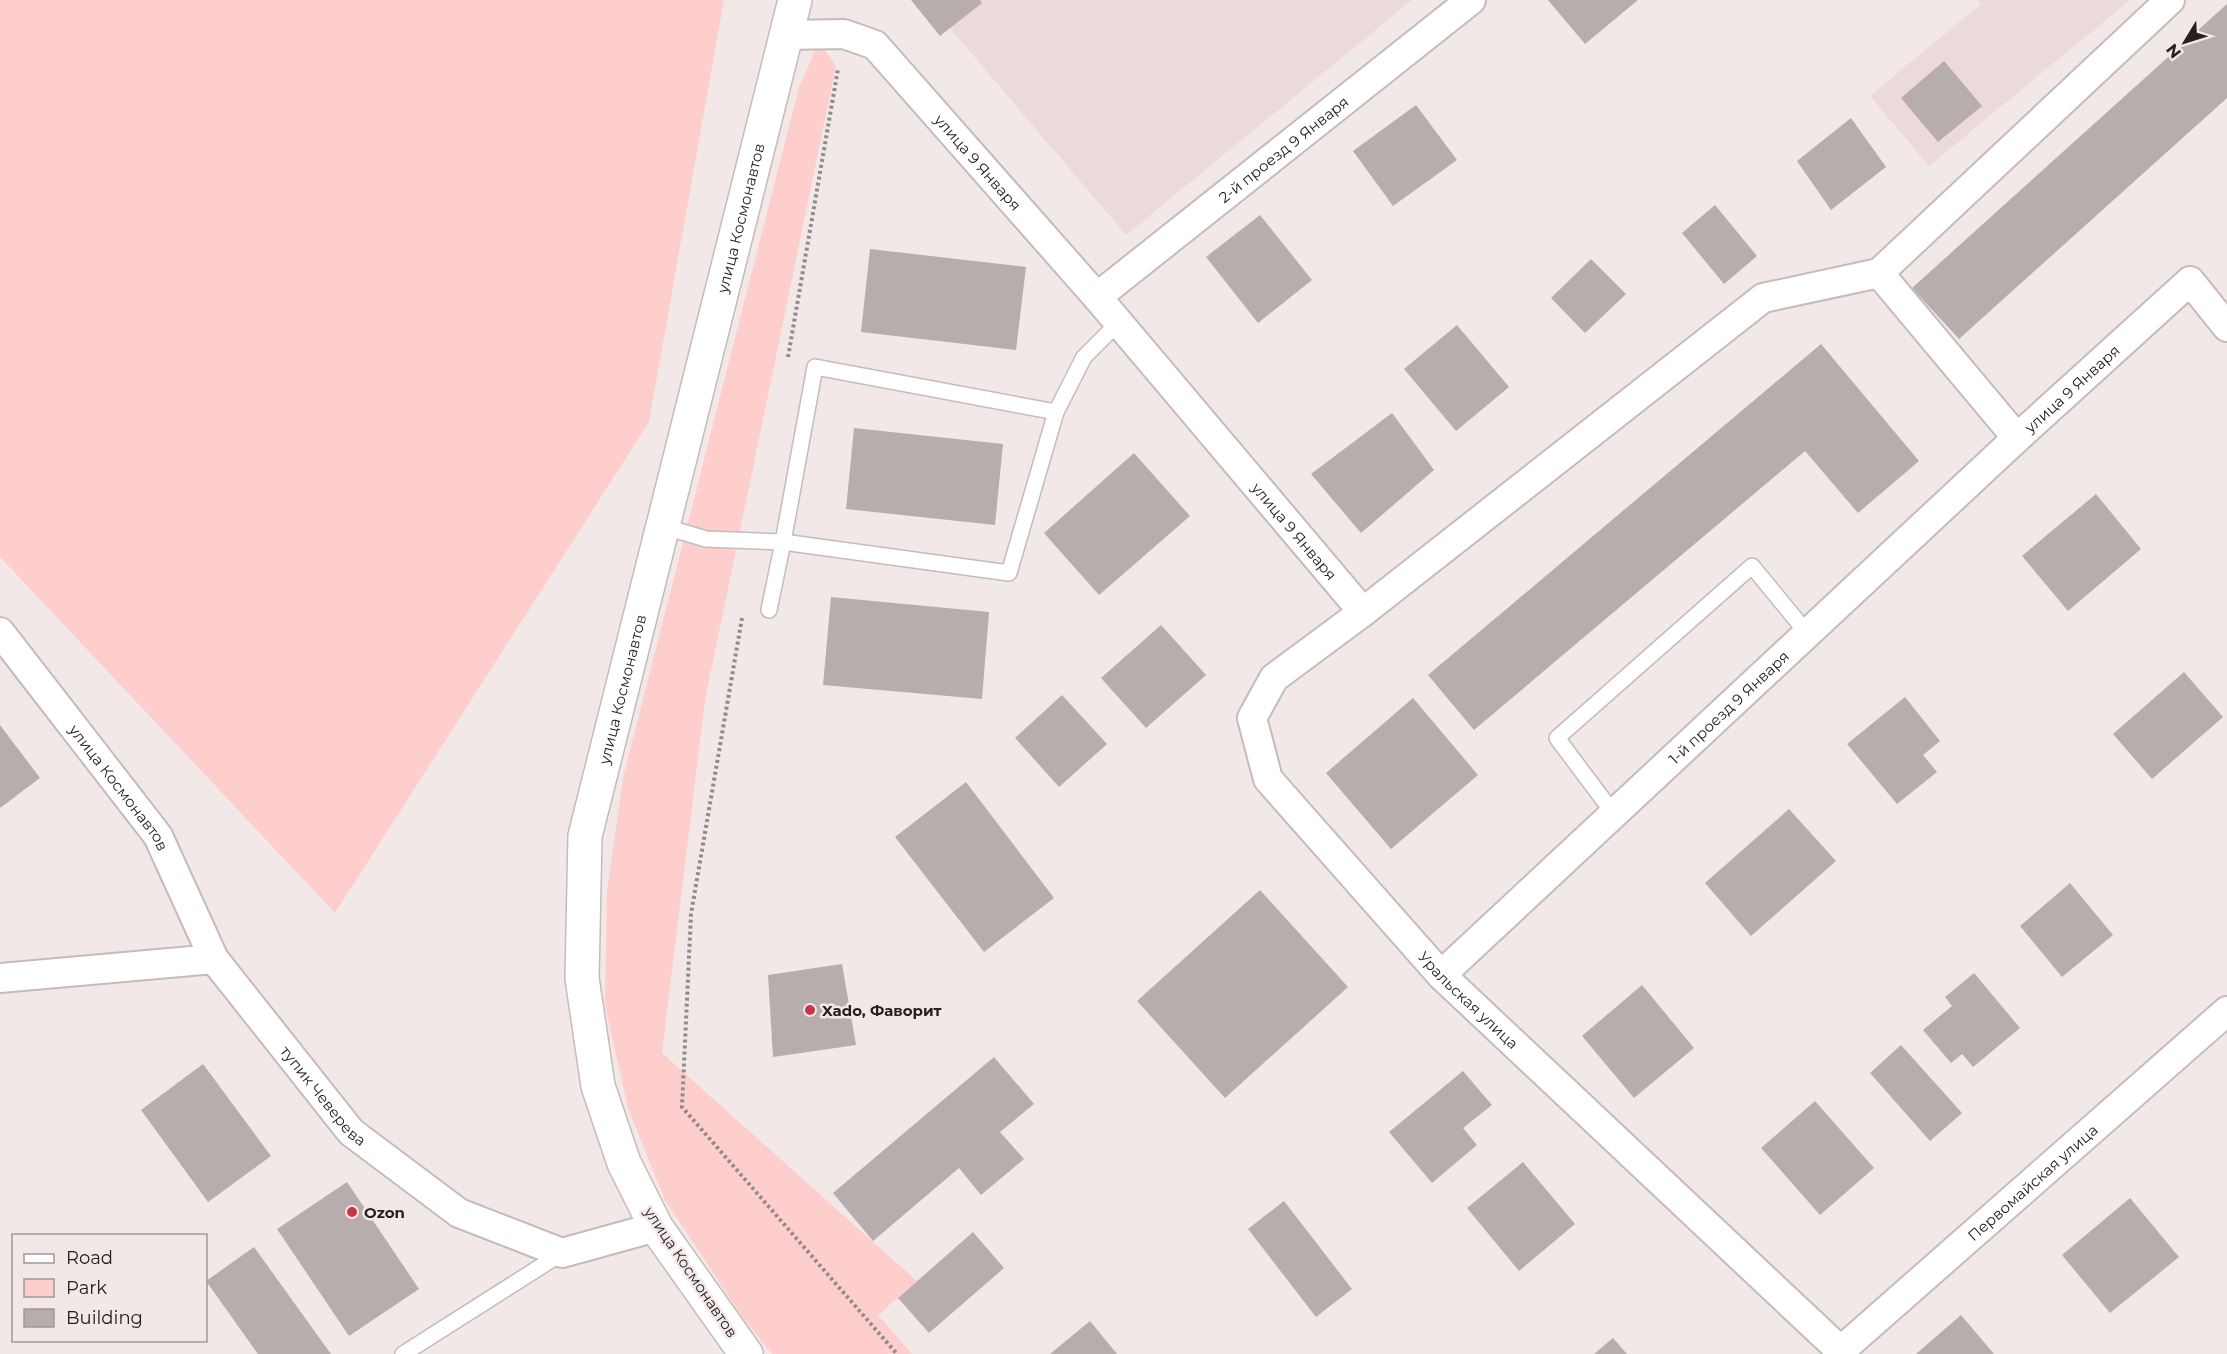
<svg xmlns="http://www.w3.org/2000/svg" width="2227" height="1354" viewBox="0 0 2227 1354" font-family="Montserrat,sans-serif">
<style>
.built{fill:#ecd9d9}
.green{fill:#fececd}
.building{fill:#b7adad}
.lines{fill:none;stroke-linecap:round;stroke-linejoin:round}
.service-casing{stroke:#c5bbbb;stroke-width:18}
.minor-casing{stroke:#c5bbbb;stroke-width:32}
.secondary-casing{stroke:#c5bbbb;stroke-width:36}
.path{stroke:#928b8b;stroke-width:4;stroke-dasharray:3 3;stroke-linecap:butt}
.service{stroke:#fff;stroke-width:15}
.minor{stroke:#fff;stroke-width:28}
.secondary{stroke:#fff;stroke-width:33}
.poi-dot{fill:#c73749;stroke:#f2e8e8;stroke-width:2}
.labels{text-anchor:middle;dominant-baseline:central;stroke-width:5;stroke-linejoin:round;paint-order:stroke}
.street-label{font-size:15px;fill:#242020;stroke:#f2e8e8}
.poi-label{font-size:15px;font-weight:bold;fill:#242020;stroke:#f2e8e8;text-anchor:start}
</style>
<rect width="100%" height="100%" fill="#f2e8e8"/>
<!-- built -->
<g class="built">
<polygon points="926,0 1412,0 1126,235"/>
<polygon points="1978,0 2130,0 1929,166 1870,96 1981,4"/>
</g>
<!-- green -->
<g class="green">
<polygon points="0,0 724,0 649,422 335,913 0,557"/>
<polygon points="819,42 836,66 705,700 662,1053 917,1281 878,1315 912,1354 772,1354 741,1315 665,1200 628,1108 605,1005 607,891 623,778 799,87"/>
</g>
<!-- building -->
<g class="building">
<polygon points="911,0 980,0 982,3 940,36"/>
<polygon points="1548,0 1638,0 1585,44"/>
<polygon points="2227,4 2227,98 1959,339 1912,288"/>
<polygon points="1944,61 1982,106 1938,142 1901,98"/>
<polygon points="1416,105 1457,160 1393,206 1353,151"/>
<polygon points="1851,118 1886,167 1831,210 1797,161"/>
<polygon points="1715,205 1757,256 1724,284 1682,233"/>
<polygon points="1260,215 1312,280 1258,323 1206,257"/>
<polygon points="870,249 1026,267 1016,350 861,332"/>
<polygon points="1591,259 1626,294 1585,333 1551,298"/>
<polygon points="1457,325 1509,387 1456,431 1404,369"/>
<polygon points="1821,344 1919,461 1858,513 1805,451 1474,730 1428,675"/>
<polygon points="1392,413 1434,470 1361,533 1311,474"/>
<polygon points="854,428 1003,444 995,525 846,509"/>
<polygon points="1134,453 1190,516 1099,595 1044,533"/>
<polygon points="2096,494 2141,549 2068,611 2022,556"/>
<polygon points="831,597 989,612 982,699 823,685"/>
<polygon points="1161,625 1206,675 1146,728 1101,678"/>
<polygon points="2184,672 2223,717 2152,779 2113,734"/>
<polygon points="1062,695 1107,744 1059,787 1015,738"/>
<polygon points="1905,697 1940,741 1923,755 1937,772 1897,804 1847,744"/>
<polygon points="1413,698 1478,775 1391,849 1326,773"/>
<polygon points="0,725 40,778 0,808"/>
<polygon points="966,782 1054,898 984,952 895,837"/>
<polygon points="1789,809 1836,861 1751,936 1705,883"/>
<polygon points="2070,883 2113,935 2062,977 2020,926"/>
<polygon points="1260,890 1348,987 1225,1098 1137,1001"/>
<polygon points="842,964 856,1045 773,1057 768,975"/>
<polygon points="1974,973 2020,1028 1973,1067 1962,1054 1951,1063 1923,1030 1952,1006 1945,997"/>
<polygon points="1642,985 1694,1048 1634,1098 1582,1036"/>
<polygon points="1901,1045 1962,1113 1930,1141 1870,1073"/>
<polygon points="994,1057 1034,1104 1000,1132 1024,1159 981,1195 959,1168 873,1241 833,1193"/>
<polygon points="203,1064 271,1156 208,1202 141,1110"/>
<polygon points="1463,1071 1492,1105 1463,1128 1477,1145 1432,1183 1389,1132"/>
<polygon points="1815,1101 1874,1168 1820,1215 1761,1148"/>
<polygon points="1523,1162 1575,1224 1519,1271 1467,1208"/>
<polygon points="347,1182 419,1289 349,1336 277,1229"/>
<polygon points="2130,1198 2179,1257 2110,1313 2062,1255"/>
<polygon points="1284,1201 1352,1289 1316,1317 1248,1229"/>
<polygon points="973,1232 1004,1268 929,1333 898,1298"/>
<polygon points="254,1247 331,1354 258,1354 206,1281"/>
<polygon points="1961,1315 1994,1354 1916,1354"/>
<polygon points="1090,1321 1117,1354 1050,1354"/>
<polygon points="1613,1338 1627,1354 1594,1354"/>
</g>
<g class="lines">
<defs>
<g id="service">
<polyline points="662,526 706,539 783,542 815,367 1056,412 1084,357 1119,322"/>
<polyline points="769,610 783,542 1009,573 1056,412"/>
<polyline points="1614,814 1557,738 1752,566 1807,633"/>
<polyline points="403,1354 562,1253"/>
</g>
<g id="minor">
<path id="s1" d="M 2170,0 L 1879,273 L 2017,438 L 2190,281 L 2227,327"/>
<path id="s2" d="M 785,35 L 844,34 L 875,45 L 1097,297 L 1363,612 L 1763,298 L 1879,273"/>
<path id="s3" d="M 1097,297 L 1471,0"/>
<path id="s4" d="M 1363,612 L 1274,678 L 1252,718 L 1268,779 L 1441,975 L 1844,1354"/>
<path id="s5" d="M 0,632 L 158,836 L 214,959"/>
<path id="s6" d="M 1441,975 L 2017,438"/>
<path id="s7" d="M 0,978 L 214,959 L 351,1132 L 459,1213 L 562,1253 L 656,1227"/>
<path id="s8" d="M 1837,1354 L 2227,1011"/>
</g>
<g id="secondary">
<path id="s9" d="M 746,1354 L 656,1227 L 624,1163 L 598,1086 L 582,978 L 585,836 L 795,0"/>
</g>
</defs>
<!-- service casing -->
<use href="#service" class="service-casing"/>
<!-- minor casing -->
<use href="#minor" class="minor-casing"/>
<!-- secondary casing -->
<use href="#secondary" class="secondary-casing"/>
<!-- path -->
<g class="path">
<polyline points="788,357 838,69"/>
<polyline points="742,618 691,914 682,1107 897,1354"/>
</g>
<!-- service -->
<use href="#service" class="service"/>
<!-- minor -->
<use href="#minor" class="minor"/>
<!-- secondary -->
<use href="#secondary" class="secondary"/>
</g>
<!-- markers -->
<g class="poi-dot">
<circle cx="810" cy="1010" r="6"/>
<circle cx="352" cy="1212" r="6"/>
</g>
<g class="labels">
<!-- street labels -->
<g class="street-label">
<text stroke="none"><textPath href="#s3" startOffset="238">2-й проезд 9 Января</textPath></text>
<text stroke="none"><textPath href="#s2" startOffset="248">улица 9 Января</textPath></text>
<text stroke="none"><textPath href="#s9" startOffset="1197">улица Космонавтов</textPath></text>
<text stroke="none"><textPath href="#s1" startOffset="688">улица 9 Января</textPath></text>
<text stroke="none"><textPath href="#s2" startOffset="734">улица 9 Января</textPath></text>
<text stroke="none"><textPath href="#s9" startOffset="711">улица Космонавтов</textPath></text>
<text stroke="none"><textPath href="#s6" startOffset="393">1-й проезд 9 Января</textPath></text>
<text stroke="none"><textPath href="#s5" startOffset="196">улица Космонавтов</textPath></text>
<text stroke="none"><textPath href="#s4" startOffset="518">Уральская улица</textPath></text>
<text stroke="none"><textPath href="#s7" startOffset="390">тупик Чеверева</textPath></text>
<text stroke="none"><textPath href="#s8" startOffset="260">Первомайская улица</textPath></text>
<text transform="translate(691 1272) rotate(56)">улица Космонавтов</text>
</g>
<!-- poi labels -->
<g class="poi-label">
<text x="822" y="1010">Xado, Фаворит</text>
<text x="364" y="1212">Ozon</text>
</g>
</g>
<!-- legend -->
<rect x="12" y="1234" width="195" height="108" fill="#f2e8e8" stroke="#a09898" stroke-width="1.5"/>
<rect x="24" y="1254" width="30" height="9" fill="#ffffff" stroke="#a09898" stroke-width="1.5"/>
<text x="66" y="1264" font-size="18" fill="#242020">Road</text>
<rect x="24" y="1279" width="30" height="18" fill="#fececd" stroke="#a09898" stroke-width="1.5"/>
<text x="66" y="1294" font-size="18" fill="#242020">Park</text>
<rect x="24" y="1309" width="30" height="18" fill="#b7adad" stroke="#a09898" stroke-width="1.5"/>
<text x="66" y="1324" font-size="18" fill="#242020">Building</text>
<!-- north arrow -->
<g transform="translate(2185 42) rotate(232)" stroke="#f2e8e8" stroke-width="4.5" paint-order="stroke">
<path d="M0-4.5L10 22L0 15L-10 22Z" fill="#242020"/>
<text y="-9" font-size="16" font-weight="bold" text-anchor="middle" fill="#242020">N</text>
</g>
</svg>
